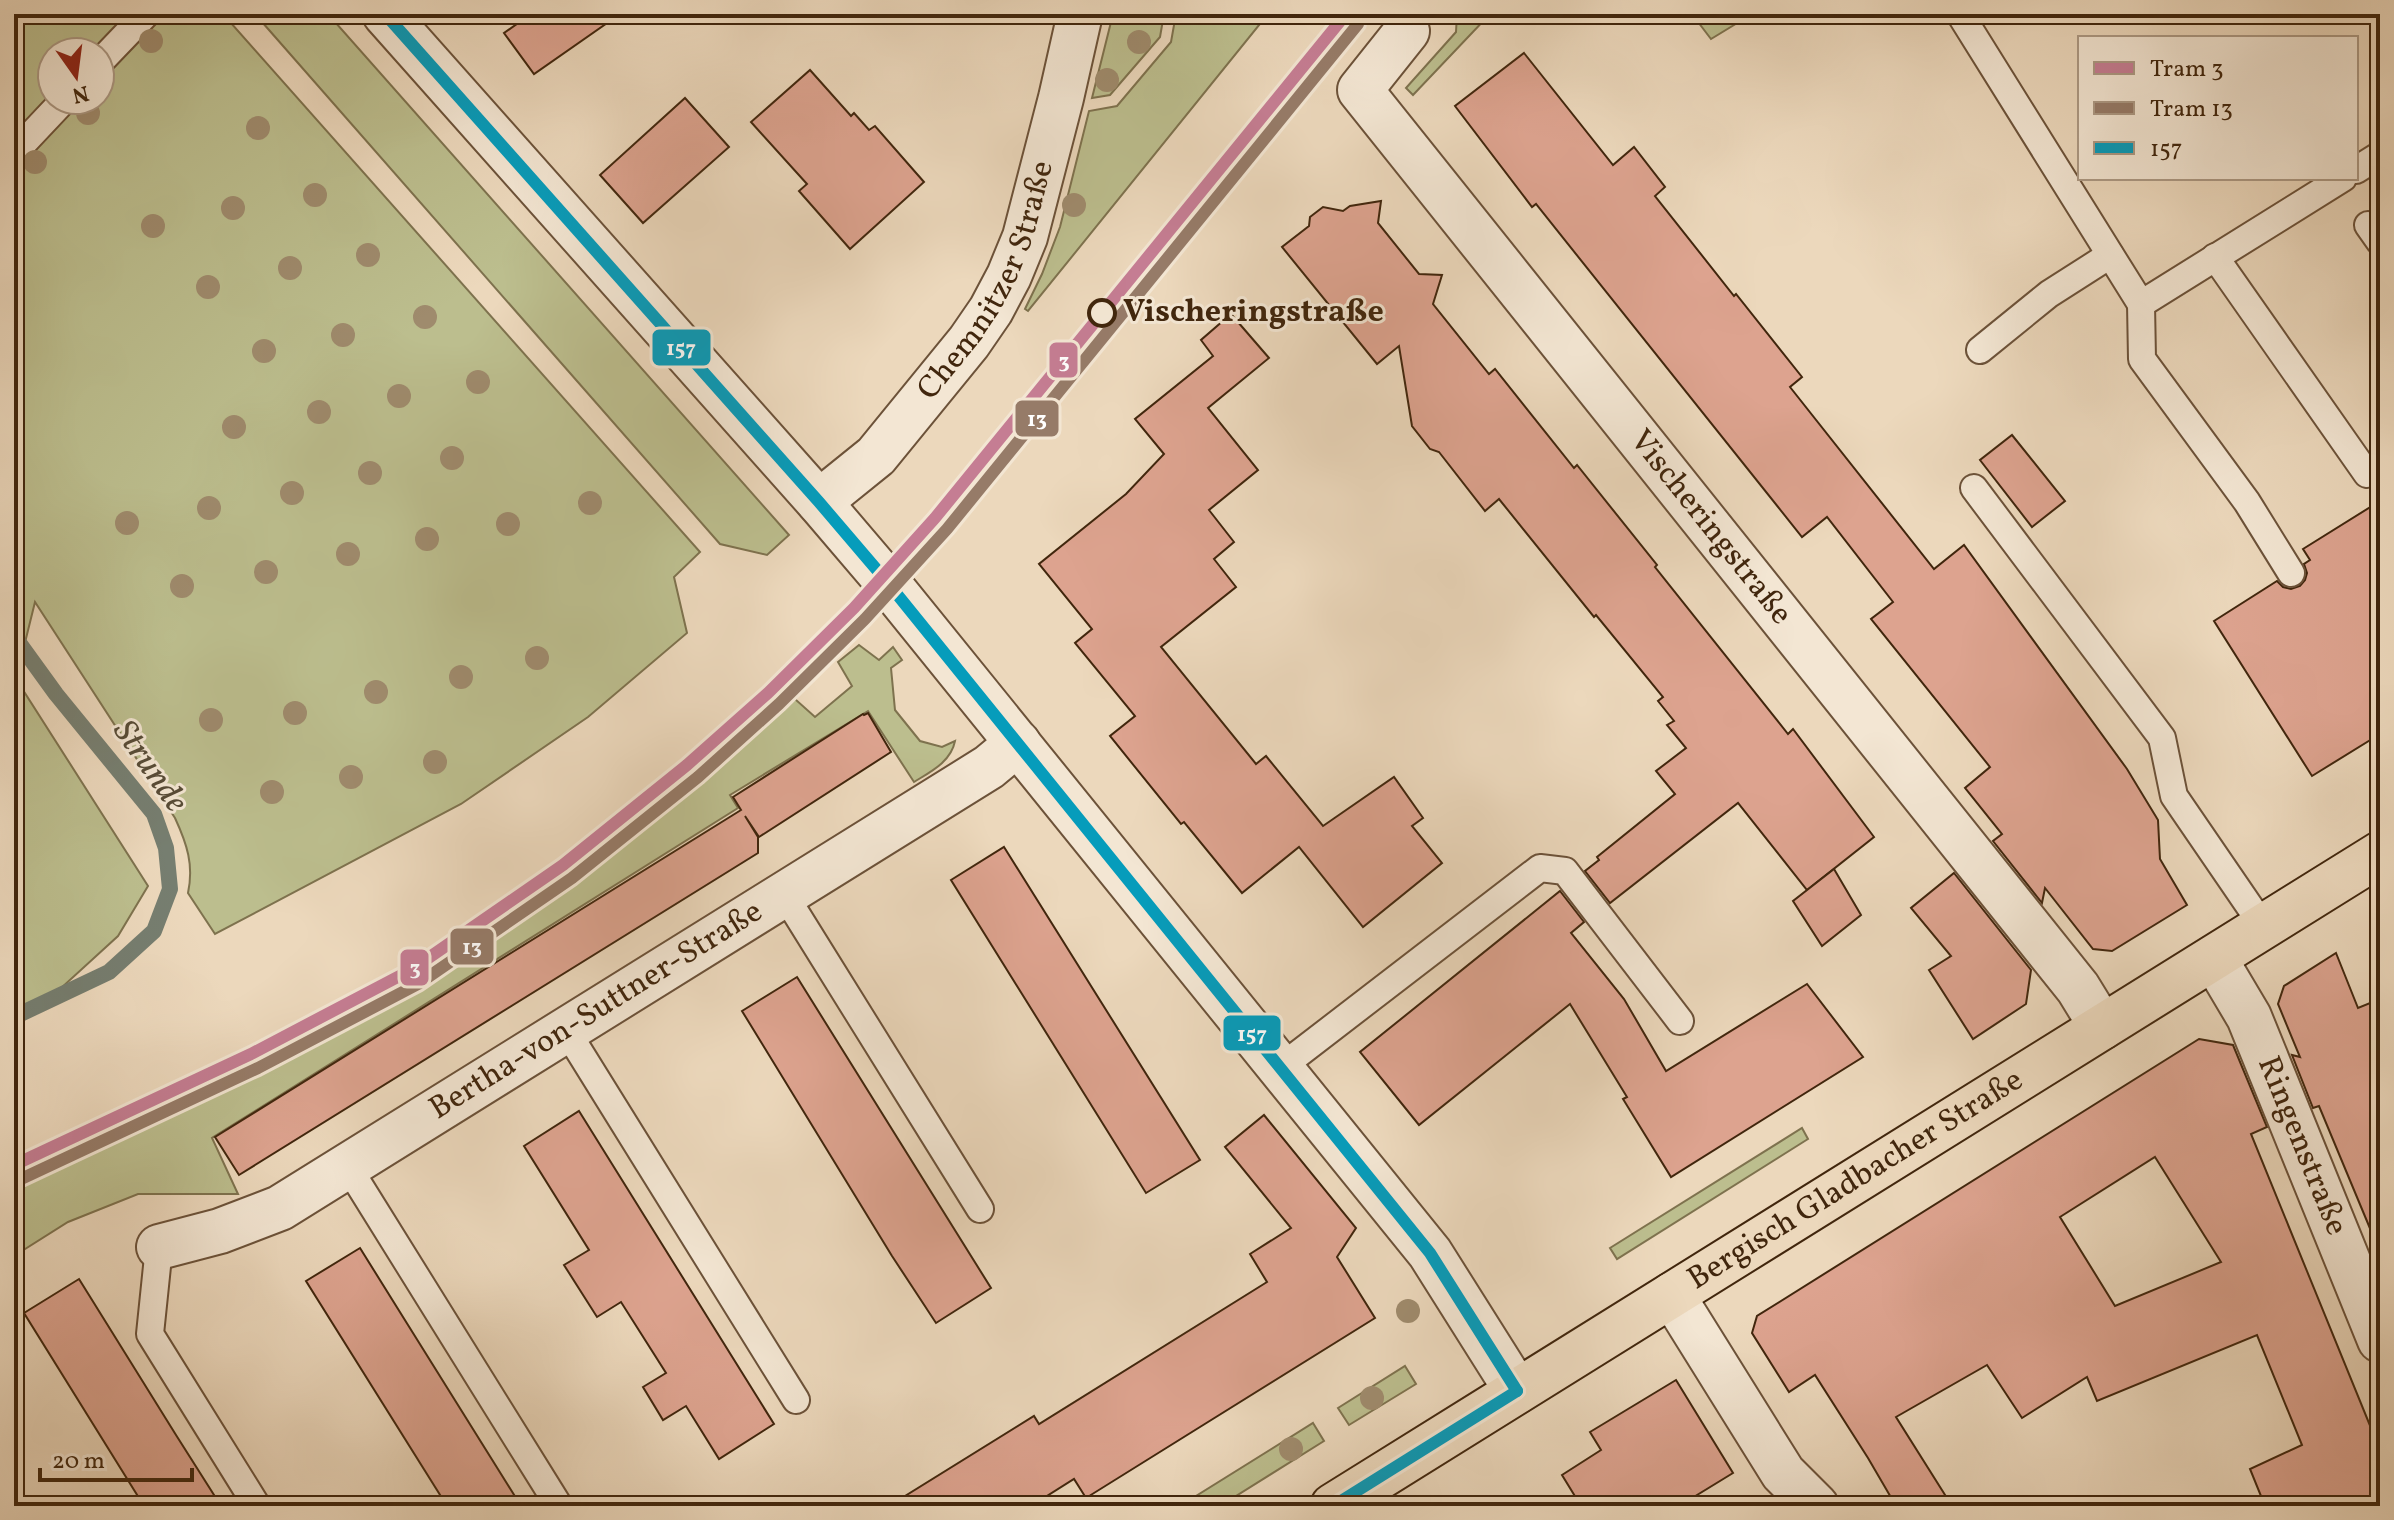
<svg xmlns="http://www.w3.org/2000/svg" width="2394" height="1520" viewBox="0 0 2394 1520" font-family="Vollkorn,serif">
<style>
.green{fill:#bcbe8e;stroke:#7e724e;stroke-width:2}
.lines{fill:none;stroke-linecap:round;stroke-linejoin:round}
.stream{stroke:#767e70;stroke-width:16}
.building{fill:#dda38f;stroke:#41260d;stroke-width:2;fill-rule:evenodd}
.service-casing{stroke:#6c5239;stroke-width:30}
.minor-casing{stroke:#6c5239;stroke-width:48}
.tertiary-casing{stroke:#6c5239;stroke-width:48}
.primary-casing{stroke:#41260d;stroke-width:48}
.service{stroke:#f3e6d3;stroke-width:26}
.minor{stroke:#f3e6d3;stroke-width:44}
.tertiary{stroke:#f3e6d3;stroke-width:44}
.primary{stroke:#ecd8bc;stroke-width:44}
.bus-1-casing{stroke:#f3e6d3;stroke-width:18}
.bus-1{stroke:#069cbb;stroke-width:12}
.tram-1-casing{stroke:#f3e6d3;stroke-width:18}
.tram-2-casing{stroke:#f3e6d3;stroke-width:18}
.tram-1{stroke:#c57d93;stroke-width:12}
.tram-2{stroke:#967b68;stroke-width:12}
.tree{fill:#9f8b6d}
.stop-dot{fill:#f3e6d3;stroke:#41260d;stroke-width:4}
.labels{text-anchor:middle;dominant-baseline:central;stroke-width:6;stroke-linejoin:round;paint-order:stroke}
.street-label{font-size:32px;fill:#41260d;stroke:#f3e6d3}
.stop-label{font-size:32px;font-weight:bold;fill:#41260d;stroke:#f3e6d3;text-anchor:start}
.water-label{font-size:34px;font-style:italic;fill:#574b36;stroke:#f3e6d3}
.line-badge{stroke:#f3e6d3;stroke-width:3}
.badge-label{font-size:22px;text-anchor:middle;font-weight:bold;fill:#fff}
</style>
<rect width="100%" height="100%" fill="#ecd8bc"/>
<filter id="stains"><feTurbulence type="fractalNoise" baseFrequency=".0025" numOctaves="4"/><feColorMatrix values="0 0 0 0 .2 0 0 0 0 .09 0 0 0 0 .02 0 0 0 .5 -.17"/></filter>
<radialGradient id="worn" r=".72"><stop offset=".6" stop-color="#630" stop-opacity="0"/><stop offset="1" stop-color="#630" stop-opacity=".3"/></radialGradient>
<!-- green -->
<g class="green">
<polygon points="14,14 128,14 92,52 52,52 52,94 14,133"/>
<path d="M 164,14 L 223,14 L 700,552 L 674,577 L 687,633 L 588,717 L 461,804 L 215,934 L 188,893 C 194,865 187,844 175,818 L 35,602 L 16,679 L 148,886 L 118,936 L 59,990 L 14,1010 L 14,171 L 82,100 L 100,100 L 100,81 Z"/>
<polygon points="255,14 328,14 789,535 767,555 720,544"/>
<polygon points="1113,14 1164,14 1160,37 1110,95 1092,98"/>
<polygon points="1176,14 1268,14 1028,311 1025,309 1042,274 1060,227 1089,111 1117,106 1171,42"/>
<polygon points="1457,14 1490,14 1413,95 1406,88 1456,32"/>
<polygon points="1692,14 1752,14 1711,39"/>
<path d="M 859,645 L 879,660 L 893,647 L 902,660 L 891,668 L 895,710 L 920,741 L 942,747 L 955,741 C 951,762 930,772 914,782 L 868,711 L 730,795 L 738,808 L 212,1138 L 238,1194 L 138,1194 L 68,1222 L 14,1256 L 14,1188 L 216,1095 L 367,1019 L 455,966 L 594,864 L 739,749 L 795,699 L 815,717 L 852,686 L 838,662 Z"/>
<polygon points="1802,1128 1808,1139 1617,1259 1610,1248"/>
<polygon points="1405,1366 1416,1384 1349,1425 1338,1408"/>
<polygon points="1313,1423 1324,1441 1220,1506 1180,1506"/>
</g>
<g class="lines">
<!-- stream -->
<polyline class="stream" points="14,636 56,694 154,814 166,848 170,889 154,931 109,972 14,1017"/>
</g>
<!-- building -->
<g class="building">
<polygon points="531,14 620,14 534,74 504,33"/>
<polygon points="1524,53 1613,165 1634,147 1665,187 1655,196 1734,296 1736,294 1802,377 1790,387 1934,569 1964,545 2127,769 2158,820 2160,859 2187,905 2112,951 2093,949 2045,888 2042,903 1993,841 2002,834 1965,788 1990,767 1871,619 1893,602 1827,517 1802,537 1536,204 1532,207 1455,106"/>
<polygon points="810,70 851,116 854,113 869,130 875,126 924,182 850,249 799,191 807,184 751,122"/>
<polygon points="685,98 729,147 643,223 600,175"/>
<polygon points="1381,201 1378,223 1419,274 1442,275 1433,304 1489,374 1495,369 1574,468 1577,465 1657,565 1655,567 1788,734 1793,729 1874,837 1807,890 1738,803 1610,903 1585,871 1599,860 1597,857 1675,794 1656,771 1686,748 1667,725 1674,721 1658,701 1663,697 1596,615 1594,617 1499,499 1485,511 1439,452 1430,449 1412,426 1399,346 1377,364 1282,247 1309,226 1310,217 1323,207 1343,211 1350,206"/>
<polygon points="1231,314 1269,358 1208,408 1258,470 1209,510 1234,542 1214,559 1236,587 1161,647 1256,764 1266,756 1323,826 1394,777 1423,818 1412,826 1442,863 1363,927 1299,847 1242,893 1184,822 1181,824 1110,736 1135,716 1075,643 1092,629 1039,564 1126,494 1164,454 1135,419 1213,356 1201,340"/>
<polygon points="2012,435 2065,501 2032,527 1980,460"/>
<polygon points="2380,501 2380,734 2312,776 2214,621 2277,581 2283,587 2291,589 2300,586 2305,580 2307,573 2304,564 2310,560 2303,549"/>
<polygon points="868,713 891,752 759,837 745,816 758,837 758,853 239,1175 215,1137 741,810 733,797 863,714 864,715"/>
<polygon points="1004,847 1200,1160 1146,1193 951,880"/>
<polygon points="1834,869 1861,915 1822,946 1793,901"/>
<polygon points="1954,873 2031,970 2026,1004 1973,1039 1929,970 1951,956 1911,908"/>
<polygon points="1560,891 1584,922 1571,933 1624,999 1666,1071 1807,984 1863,1057 1671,1177 1623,1099 1627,1097 1570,1004 1419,1125 1360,1052"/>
<polygon points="2336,953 2358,1008 2380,999 2379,1250 2319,1106 2313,1108 2292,1055 2300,1057 2278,1004 2284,986"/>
<polygon points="797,977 991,1288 936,1323 892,1256 742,1011"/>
<path d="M 2199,1039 L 2233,1045 L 2267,1127 L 2251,1134 L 2380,1450 L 2380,1506 L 2265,1506 L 2250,1469 L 2302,1445 L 2257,1335 L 2097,1401 L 2087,1377 L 2022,1418 L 1987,1365 L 1896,1417 L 1952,1506 L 1896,1506 L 1868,1458 L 1815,1375 L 1789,1392 L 1752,1333 L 1757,1316 ZM 2155,1157 L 2221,1262 L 2115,1306 L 2060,1217 Z"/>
<polygon points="579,1111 774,1424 719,1459 686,1406 663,1420 643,1387 666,1373 621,1302 597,1317 564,1265 589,1250 524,1146"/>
<polygon points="1264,1115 1356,1228 1337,1257 1375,1318 1086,1498 1074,1479 1031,1506 889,1506 1034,1416 1039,1424 1267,1282 1250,1254 1291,1228 1225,1147"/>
<polygon points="360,1248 408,1325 521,1506 447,1506 306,1281"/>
<polygon points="79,1279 176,1435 221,1506 144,1506 24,1313"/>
<polygon points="1676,1380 1733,1473 1679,1506 1581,1506 1562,1475 1601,1450 1590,1432"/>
</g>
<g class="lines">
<defs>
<g id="service">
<polyline points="1960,14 2141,304"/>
<polyline points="100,62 146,14"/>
<polyline points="14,153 64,100"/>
<polyline points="2356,170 2380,155"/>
<polyline points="2368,225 2380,242"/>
<polyline points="2215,257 2367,474 2380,465"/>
<polyline points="1980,350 2049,294 2110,255"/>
<polyline points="1974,488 2162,738 2174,796 2263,926"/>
<polyline points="2291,573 2247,502 2142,359 2141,304 2343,178"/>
<polyline points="784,894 980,1209"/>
<polyline points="566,1030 796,1400"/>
<polyline points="1280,1068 1540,868 1565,871 1680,1021"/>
<polyline points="348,1167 559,1506"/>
<polyline points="159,1247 150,1334 257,1506"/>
</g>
<g id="minor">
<path id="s1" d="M 1407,31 L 1360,90 L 2078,988 L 2102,1027"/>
<path id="s2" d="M 819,502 L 876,456 L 969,342 L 991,310 L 1009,276 L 1025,237 L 1061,98 L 1080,14"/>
<path id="s3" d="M 2214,958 L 2249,1017 L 2380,1340"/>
<path id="s4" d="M 159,1247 L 220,1231 L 280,1208 L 989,767 L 1018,743"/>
<polyline points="1672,1295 1783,1473 1816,1506"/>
</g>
<polyline id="tertiary" points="385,14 819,502 883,577 1430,1253 1517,1391"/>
<g id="primary">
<path id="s5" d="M 1333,1506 L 2380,854"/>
</g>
</defs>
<!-- service casing -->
<use href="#service" class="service-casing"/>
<!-- minor casing -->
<use href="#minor" class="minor-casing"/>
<!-- tertiary casing -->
<use href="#tertiary" class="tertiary-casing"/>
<!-- primary casing -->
<use href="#primary" class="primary-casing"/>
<!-- service -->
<use href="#service" class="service"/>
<!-- minor -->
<use href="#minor" class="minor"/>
<!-- tertiary -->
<use href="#tertiary" class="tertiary"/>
<!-- primary -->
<use href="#primary" class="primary"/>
<defs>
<g id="bus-1">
<polyline points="385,14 819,502 883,577 1430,1253 1517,1391"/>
<polyline points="1333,1506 1517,1391"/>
</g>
</defs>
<!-- bus-1 casing -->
<use href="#bus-1" class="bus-1-casing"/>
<!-- bus-1 -->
<use href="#bus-1" class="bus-1"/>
<defs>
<polyline id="tram-1" points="14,1165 251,1054 411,970 563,865 687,765 768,693 854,608 935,518 1346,14"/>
<polyline id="tram-2" points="21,1179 258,1068 418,984 572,878 698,777 779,704 865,619 947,529 1358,24"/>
</defs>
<!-- tram-1 casing -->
<use href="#tram-1" class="tram-1-casing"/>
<!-- tram-2 casing -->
<use href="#tram-2" class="tram-2-casing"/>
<!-- tram-1 -->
<use href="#tram-1" class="tram-1"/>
<!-- tram-2 -->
<use href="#tram-2" class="tram-2"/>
</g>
<!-- trees -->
<g class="tree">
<circle cx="151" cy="41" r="12"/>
<circle cx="1139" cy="42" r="12"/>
<circle cx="1107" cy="80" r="12"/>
<circle cx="88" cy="113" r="12"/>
<circle cx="258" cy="128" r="12"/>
<circle cx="35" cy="162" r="12"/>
<circle cx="315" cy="195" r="12"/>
<circle cx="1074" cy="205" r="12"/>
<circle cx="233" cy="208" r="12"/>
<circle cx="153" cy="226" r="12"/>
<circle cx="368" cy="255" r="12"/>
<circle cx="290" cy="268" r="12"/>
<circle cx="208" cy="287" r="12"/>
<circle cx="425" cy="317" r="12"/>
<circle cx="343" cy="335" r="12"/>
<circle cx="264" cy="351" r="12"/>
<circle cx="478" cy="382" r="12"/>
<circle cx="399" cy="396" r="12"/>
<circle cx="319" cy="412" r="12"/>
<circle cx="234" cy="427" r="12"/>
<circle cx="452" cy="458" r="12"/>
<circle cx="370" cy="473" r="12"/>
<circle cx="292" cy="493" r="12"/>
<circle cx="590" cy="503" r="12"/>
<circle cx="209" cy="508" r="12"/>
<circle cx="127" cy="523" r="12"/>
<circle cx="508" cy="524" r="12"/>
<circle cx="427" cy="539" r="12"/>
<circle cx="348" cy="554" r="12"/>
<circle cx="266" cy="572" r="12"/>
<circle cx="182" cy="586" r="12"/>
<circle cx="537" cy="658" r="12"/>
<circle cx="461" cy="677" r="12"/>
<circle cx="376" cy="692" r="12"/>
<circle cx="295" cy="713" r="12"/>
<circle cx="211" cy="720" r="12"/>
<circle cx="435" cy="762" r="12"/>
<circle cx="351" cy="777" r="12"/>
<circle cx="272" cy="792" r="12"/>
<circle cx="1408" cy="1311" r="12"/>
<circle cx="1372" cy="1398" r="12"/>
<circle cx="1291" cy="1449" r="12"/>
</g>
<!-- markers -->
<circle class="stop-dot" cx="1102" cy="313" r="13"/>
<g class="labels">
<!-- street labels -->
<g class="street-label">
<text stroke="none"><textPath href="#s2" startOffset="284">Chemnitzer Straße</textPath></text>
<text stroke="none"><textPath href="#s1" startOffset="636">Vischeringstraße</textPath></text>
<text stroke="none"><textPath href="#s4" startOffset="500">Bertha-von-Suttner-Straße</textPath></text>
<text stroke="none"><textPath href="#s3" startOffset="208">Ringenstraße</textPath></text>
<text stroke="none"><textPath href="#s5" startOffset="616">Bergisch Gladbacher Straße</textPath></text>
</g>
<!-- stop labels -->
<g class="stop-label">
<text x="1123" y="313">Vischeringstraße</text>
</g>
<!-- water labels -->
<g class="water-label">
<text transform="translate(149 767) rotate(55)">Strunde</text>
</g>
</g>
<g class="line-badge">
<rect x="651" y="328" width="61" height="39" rx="8" fill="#069cbb"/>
<rect x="1048" y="341" width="31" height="38" rx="8" fill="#c57d93"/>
<rect x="1014" y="399" width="46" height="39" rx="8" fill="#967b68"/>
<rect x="449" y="927" width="46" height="39" rx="8" fill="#967b68"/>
<rect x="399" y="948" width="31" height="39" rx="8" fill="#c57d93"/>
<rect x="1222" y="1014" width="60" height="38" rx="8" fill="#069cbb"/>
</g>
<g class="badge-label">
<text x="681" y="355">157</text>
<text x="1064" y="368">3</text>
<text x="1037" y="426">13</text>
<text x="472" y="954">13</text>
<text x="415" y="975">3</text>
<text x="1252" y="1041">157</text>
</g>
<!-- margin -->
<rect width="2394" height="1520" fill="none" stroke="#ecd8bc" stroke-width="48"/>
<rect x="16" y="16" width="2362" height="1488" fill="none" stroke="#41260d" stroke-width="4"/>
<rect x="24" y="24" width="2346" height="1472" fill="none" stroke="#41260d" stroke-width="2"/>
<!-- legend -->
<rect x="2078" y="36" width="280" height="144" fill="#f3e6d3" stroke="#ac9984" stroke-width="2"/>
<rect x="2094" y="62" width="40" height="12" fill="#c57d93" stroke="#ac9984" stroke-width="2"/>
<text x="2150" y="76" font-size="24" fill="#41260d">Tram 3</text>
<rect x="2094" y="102" width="40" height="12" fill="#967b68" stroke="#ac9984" stroke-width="2"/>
<text x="2150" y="116" font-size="24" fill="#41260d">Tram 13</text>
<rect x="2094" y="142" width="40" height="12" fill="#069cbb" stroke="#ac9984" stroke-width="2"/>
<text x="2150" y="156" font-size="24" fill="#41260d">157</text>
<!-- north arrow -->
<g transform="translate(76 76) rotate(166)"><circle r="38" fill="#f3e6d3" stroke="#ac9984" stroke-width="2"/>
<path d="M0-6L14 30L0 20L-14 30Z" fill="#8f2418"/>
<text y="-12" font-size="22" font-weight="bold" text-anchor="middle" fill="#41260d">N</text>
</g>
<!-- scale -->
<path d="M40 1468v12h152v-12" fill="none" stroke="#41260d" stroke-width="4"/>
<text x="52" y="1468" font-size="24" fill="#41260d" stroke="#f3e6d3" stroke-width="6" paint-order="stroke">20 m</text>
<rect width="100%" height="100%" filter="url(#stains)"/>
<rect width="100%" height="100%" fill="url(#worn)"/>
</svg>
